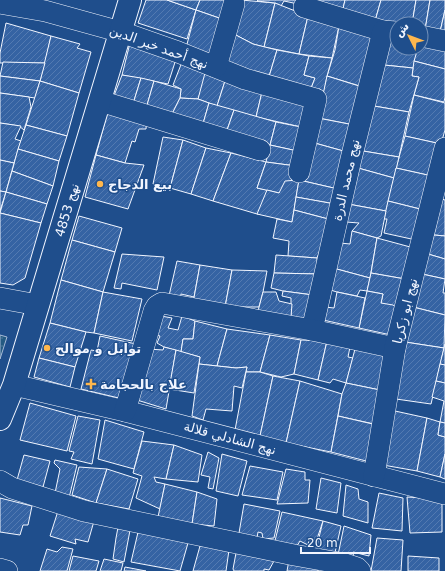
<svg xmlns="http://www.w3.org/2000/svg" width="445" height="571" viewBox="0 0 445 571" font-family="'DejaVu Sans',Vazirmatn,sans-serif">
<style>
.garden{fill:url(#garden-dots);stroke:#a8bbd7}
.building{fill:url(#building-hatch);stroke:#f2f6ff}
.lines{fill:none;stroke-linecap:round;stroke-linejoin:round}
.minor-casing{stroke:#f2f6ff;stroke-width:22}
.tertiary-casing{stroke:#f2f6ff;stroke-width:24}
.minor{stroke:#1f4e8c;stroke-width:21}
.tertiary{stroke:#1f4e8c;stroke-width:22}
.poi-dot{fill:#ffb74d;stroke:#1f4e8c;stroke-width:1.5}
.labels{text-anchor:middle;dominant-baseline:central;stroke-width:3;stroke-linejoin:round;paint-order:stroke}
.street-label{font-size:13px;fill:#f2f6ff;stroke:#1f4e8c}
.poi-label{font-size:13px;font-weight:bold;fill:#f2f6ff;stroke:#1f4e8c;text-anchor:start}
</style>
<defs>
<pattern id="garden-dots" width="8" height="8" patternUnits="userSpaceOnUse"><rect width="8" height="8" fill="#245a82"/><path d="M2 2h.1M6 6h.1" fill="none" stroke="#447295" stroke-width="1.8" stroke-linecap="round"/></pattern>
<pattern id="building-hatch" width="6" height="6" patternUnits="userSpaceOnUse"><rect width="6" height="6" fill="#3563a3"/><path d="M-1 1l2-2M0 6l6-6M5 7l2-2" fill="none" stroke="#537ab1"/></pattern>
</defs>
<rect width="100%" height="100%" fill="#1f4e8c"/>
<!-- garden -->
<polygon class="garden" points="0,335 7,337 0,359"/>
<!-- building -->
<g class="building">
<polygon points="146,0 167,0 196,10 187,39 138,23"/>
<polygon points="167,0 200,0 196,10"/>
<polygon points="200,0 228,0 222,19 196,10"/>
<polygon points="241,0 275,3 264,47 253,44 232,33"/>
<polygon points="258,0 299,0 298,4 284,1 281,6 275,3 257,1"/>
<polygon points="316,0 345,0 342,13"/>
<polygon points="345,0 381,0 375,21 342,13"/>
<polygon points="381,0 416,0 412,24 397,24 375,21"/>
<polygon points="416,0 430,0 425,30 421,30 421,24 412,24"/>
<polygon points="430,0 445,0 445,10 440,32 425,30"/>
<polygon points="275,3 308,16 299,54 264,47"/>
<polygon points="196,10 222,19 213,56 186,48"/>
<polygon points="445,10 445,34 440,32"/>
<polygon points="308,16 339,26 332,58 299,54"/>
<polygon points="6,23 51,36 45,63 0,63 0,53"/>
<polygon points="339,26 374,37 363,87 327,76 335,50"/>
<polygon points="232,33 253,44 277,50 268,80 224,65"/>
<polygon points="51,36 80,44 77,48 91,52 79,93 40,81"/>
<polygon points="390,39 397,40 397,48 418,48 413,68 384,65"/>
<polygon points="130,43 177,56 168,84 122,75"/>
<polygon points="421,43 445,46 445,69 414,61 418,48 421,48"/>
<polygon points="277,50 309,56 304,75 315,78 310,91 268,80"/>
<polygon points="309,56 332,58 327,76 324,93 320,89 310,91 315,78 304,75"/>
<polygon points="414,61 445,69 445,97 444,102 414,95 419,77 412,76"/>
<polygon points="3,62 45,63 40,81 0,76"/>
<polygon points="182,62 208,71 198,99 180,98 181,89 173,85"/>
<polygon points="384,65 413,68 412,76 419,77 409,112 374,106"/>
<polygon points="205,73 225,81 217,106 198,99"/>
<polygon points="122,75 141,78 132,107 112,101"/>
<polygon points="0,76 40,81 35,98 0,93"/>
<polygon points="327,76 359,86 354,125 318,118"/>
<polygon points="141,78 154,81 145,112 132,107"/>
<polygon points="40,81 79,93 67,136 26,125"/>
<polygon points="154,81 181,89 180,98 170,118 145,112"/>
<polygon points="225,81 262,92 256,117 217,106"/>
<polygon points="262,92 313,105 306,128 256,117"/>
<polygon points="0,93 29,97 31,107 24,130 19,126 0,123"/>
<polygon points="414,95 445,103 445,130 441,144 405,136"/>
<polygon points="180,98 198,99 209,103 202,127 170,118"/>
<polygon points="209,103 234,110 226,133 202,127"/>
<polygon points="374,106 409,112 399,157 363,151"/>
<polygon points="109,107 147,117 146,129 139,129 135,142 132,141 125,163 96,155"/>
<polygon points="234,110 276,122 270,145 226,133"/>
<polygon points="318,118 354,125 347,152 311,142"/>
<polygon points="276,122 306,128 302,152 270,145"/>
<polygon points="0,123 21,126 15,139 21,141 14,163 0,160"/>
<polygon points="26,125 67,136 59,161 18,149"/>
<polygon points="405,136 441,144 432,176 396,168"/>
<polygon points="163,137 183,140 170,188 153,184"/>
<polygon points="183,140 206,148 191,194 170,188"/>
<polygon points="311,142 347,152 338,189 299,180"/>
<polygon points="270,145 302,152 296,166 266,162"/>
<polygon points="206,148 231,153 213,201 191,194"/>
<polygon points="18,149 59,161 53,186 12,171"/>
<polygon points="363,151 399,157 394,178 358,168"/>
<polygon points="231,153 266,162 257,188 267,190 261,214 257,214 213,201"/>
<polygon points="96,155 125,163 144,165 128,209 85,197"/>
<polygon points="0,160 14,163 6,192 0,191"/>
<polygon points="266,162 296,166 292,180 279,193 257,188"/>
<polygon points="358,168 394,178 386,211 348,204"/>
<polygon points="396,168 432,176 424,210 388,201"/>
<polygon points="12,171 53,186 47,204 6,192"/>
<polygon points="299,180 292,222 257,214 267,190 279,193 285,181"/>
<polygon points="299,180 338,189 335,204 296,197"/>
<polygon points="0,191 6,192 0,211"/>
<polygon points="6,192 47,204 41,223 0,213"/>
<polygon points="296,197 335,204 332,220 294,210"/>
<polygon points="442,199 445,200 445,236 434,235"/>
<polygon points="388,201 424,210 416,240 384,233 387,219 384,219"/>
<polygon points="348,204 386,211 381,236 377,238 352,231 359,223 346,222"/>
<polygon points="294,210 332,220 317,258 288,256 289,241 273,238 277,219 292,222"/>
<polygon points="0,213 41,223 25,278 13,285 0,283"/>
<polygon points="79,216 122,228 115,252 72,240"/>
<polygon points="352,231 377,238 370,278 333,268 340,243 350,244"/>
<polygon points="434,235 445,236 445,259 428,254"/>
<polygon points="377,238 414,248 405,279 371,273"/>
<polygon points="72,240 115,252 103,292 61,280"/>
<polygon points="122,254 164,257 157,290 122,283 121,289 114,288"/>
<polygon points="428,254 445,259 445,279 422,274"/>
<polygon points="276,255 317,258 318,274 274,273"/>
<polygon points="177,261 200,265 194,297 181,294 179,303 168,300"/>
<polygon points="200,265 232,270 225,307 193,303"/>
<polygon points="333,268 370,278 367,291 360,290 357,296 337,292 327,289"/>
<polygon points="232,270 267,271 263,292 259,307 225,307"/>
<polygon points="274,273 318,274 313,295 283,291 271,288"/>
<polygon points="371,273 405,279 397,308 381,303 383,294 367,291"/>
<polygon points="422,274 445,279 443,293 445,293 445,315 413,307"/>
<polygon points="61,280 103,292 94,333 86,332 50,323"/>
<polygon points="283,291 313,295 306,320 291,317 291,298 282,296"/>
<polygon points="367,291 383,294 381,303 393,305 397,308 391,335 359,328"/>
<polygon points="103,292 142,299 132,341 94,333"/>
<polygon points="263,292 276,292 279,301 292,304 291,317 258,311"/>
<polygon points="337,292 365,298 359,328 323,320 325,307 334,308"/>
<polygon points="413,307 445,315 444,348 405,342"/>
<polygon points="161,316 172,318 168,328 178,330 182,316 195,321 193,339 183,339 181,352 164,347 157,343 160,336 155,335"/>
<polygon points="195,321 227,329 217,366 199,364 200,357 181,352 183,339 193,339"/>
<polygon points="50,323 86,332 75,367 39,358"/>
<polygon points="227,329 270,335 260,372 246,372 247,367 236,368 217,366"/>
<polygon points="270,335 301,340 294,374 281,377 260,372"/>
<polygon points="100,336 136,344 123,399 81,389 91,350 97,351"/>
<polygon points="301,340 327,341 318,380 294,374"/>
<polygon points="327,341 350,347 348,357 353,358 346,383 333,379 330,383 318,380"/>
<polygon points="405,342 444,348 431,404 396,399"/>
<polygon points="445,344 445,365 440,364"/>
<polygon points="164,347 176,350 166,409 137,400 148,349 163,350"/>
<polygon points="355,349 387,356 380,390 346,383"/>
<polygon points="176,350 200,357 194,393 169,389"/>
<polygon points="39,358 75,367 70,387 34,377"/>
<polygon points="199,364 236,368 247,367 242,388 234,386 232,411 206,409 203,420 192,416"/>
<polygon points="440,364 445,365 445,383 436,381"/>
<polygon points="246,372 260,372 273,376 260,436 235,430"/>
<polygon points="273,376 300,381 286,443 260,436"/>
<polygon points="300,381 342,394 331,452 286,443"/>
<polygon points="436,381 445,383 445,423 440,422 444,401 432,397"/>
<polygon points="346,383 380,390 374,424 338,416 342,394"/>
<polygon points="30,403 76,416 67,451 20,440"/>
<polygon points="395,411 427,418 417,471 383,465"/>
<polygon points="78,416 100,420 92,464 71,459 74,452 69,451"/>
<polygon points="338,416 377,425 370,462 331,452"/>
<polygon points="427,418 440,422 438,435 445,437 445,454 440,477 417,471"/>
<polygon points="105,420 144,432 134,469 98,459"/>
<polygon points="440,422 445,423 445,437 438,435"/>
<polygon points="142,441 174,445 166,479 154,477 156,482 165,484 160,509 136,498 142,476 133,473"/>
<polygon points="174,445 202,455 198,482 166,479"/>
<polygon points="208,452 219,458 213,489 208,488 210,477 201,475"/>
<polygon points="222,454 247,461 238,496 216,491"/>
<polygon points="445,454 445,479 440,477"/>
<polygon points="24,455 50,461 43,487 17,480"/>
<polygon points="55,460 77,465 69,498 55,493 60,469 54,463"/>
<polygon points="250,466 283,472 277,500 242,495"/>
<polygon points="79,467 107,469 96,503 72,495"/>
<polygon points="107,469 138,479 129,509 96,503"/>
<polygon points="286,469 305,472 305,480 310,480 308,503 277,504"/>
<polygon points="321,478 341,483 337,513 316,509"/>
<polygon points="165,484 197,492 192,524 158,517"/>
<polygon points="346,485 358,489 359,499 368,502 368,523 343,516"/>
<polygon points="197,492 217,499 214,526 192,524"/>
<polygon points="379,493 403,498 402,531 372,528"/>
<polygon points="407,497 442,499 442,532 410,533"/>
<polygon points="0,498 32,506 28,525 23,525 20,535 0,532"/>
<polygon points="244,504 280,511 274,538 263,539 262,533 258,532 257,538 239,533"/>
<polygon points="58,511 94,521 88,542 75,539 76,544 50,536"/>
<polygon points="282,512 323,521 317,539 309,540 308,545 300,541 295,549 274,545"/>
<polygon points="323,521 341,526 334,557 315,554"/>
<polygon points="119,522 131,525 124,562 113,559 116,538"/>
<polygon points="344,526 371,535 369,556 353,552 354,561 338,555"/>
<polygon points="139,528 188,543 180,571 131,562"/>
<polygon points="377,538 403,540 401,571 371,571"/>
<polygon points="200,546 229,550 226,571 193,571"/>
<polygon points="62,547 73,549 67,571 40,571 47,549 57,552"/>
<polygon points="236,553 274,561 269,570 264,569 264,571 234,571 233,569"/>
<polygon points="73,556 99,561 96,571 69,571"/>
<polygon points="408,556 439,558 439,571 408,571"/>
<polygon points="104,559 123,563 121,571 100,571"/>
<polygon points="289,560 319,566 318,571 287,571"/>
<polygon points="125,567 146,571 124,571"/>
</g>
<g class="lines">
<defs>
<g id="minor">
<polyline points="0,3 45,11 121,32 178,52 245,79 316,99 299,172"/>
<polyline points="304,7 383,31 396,32"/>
<polyline points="421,36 445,41"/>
<polyline points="216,67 234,4"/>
<polyline points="100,101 260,150"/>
<polyline points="0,298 38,305"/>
<polyline points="312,330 351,159 383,31"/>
<polyline points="14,385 125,411 445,494"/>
<polyline points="125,411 154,311 157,306 162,303 312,330 395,348"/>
<polyline points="374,476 395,348 445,148"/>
<polyline points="0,481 12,488 84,511 294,555 345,564 357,568 360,571"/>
<polyline points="0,569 7,571"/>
</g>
<polyline id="tertiary" points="0,419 14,385 130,0"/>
</defs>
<!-- minor casing -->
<use href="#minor" class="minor-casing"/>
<!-- tertiary casing -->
<use href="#tertiary" class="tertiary-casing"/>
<!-- minor -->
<use href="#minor" class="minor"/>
<!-- tertiary -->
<use href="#tertiary" class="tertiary"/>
</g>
<!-- markers -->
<g class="poi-dot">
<circle cx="100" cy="184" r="4"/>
<circle cx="47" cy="348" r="4"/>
<path d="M89 378h4v4h4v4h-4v4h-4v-4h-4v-4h4z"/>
</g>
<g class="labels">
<!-- street labels -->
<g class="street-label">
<text transform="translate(159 47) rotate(20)">نهج أحمد خير الدين</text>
<text transform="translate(346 180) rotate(-77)">نهج محمد الدرة</text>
<text transform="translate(67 210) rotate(-73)">نهج 4853</text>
<text transform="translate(405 311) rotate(-76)">نهج ابو زكريا</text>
<text transform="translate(230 438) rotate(15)">نهج الشادلي قلالة</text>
</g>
<!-- poi labels -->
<g class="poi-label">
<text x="108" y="184">بيع الدجاج</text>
<text x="55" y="348">توابل و موالح</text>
<text x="100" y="384">علاج بالحجامة</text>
</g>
</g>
<!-- north arrow -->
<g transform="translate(409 36) rotate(312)"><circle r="19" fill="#1f4e8c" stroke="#7391ba"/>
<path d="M0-3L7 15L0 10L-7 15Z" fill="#ffb74d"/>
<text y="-6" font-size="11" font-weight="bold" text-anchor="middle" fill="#f2f6ff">ش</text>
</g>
<!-- scale -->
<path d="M301 547v6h69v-6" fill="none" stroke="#f2f6ff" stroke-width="2"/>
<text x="307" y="547" font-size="12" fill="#f2f6ff" stroke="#1f4e8c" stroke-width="3" paint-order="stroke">20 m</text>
</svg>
